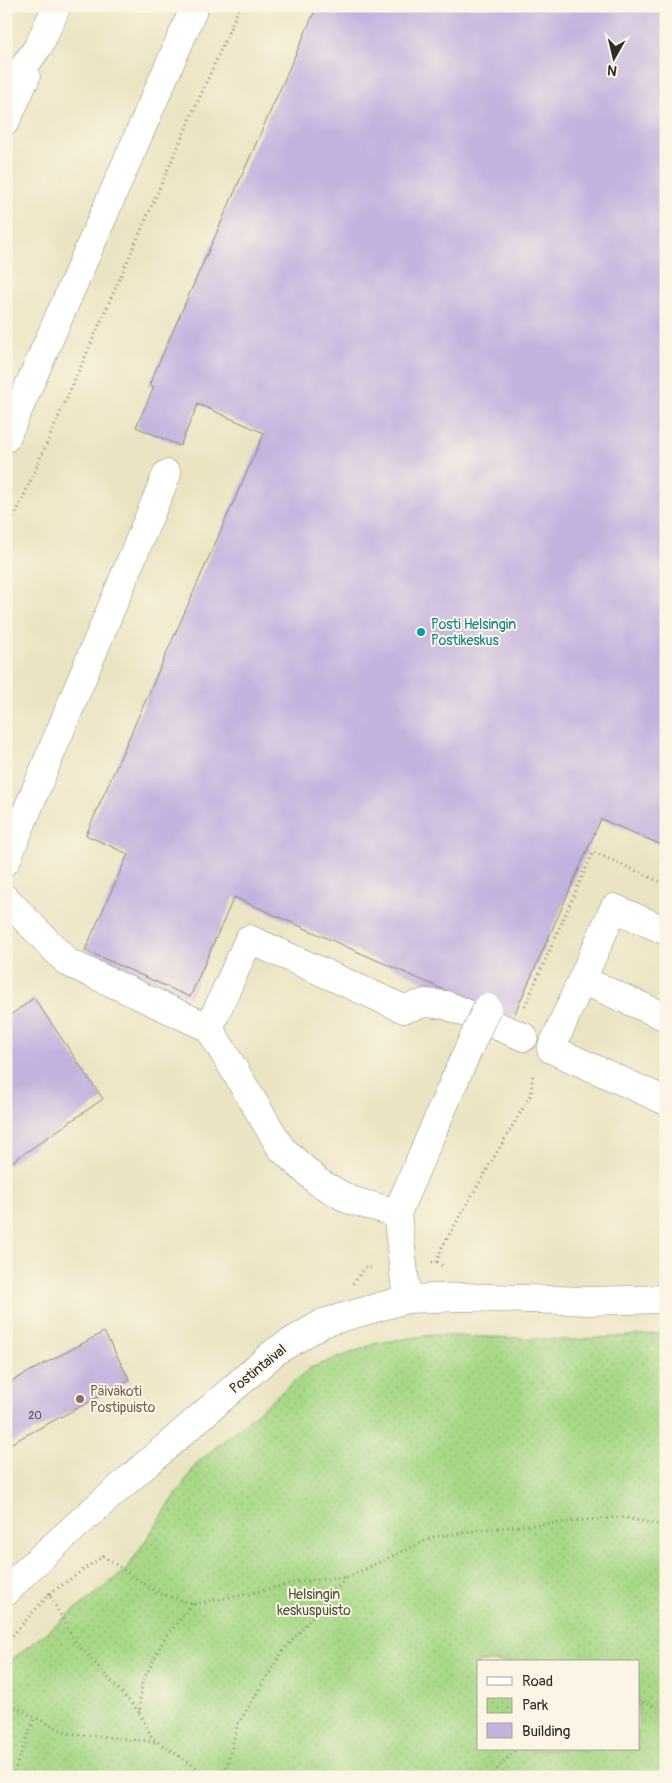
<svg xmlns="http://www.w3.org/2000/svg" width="672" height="1783" viewBox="0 0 672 1783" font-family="Pangolin,sans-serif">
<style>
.park{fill:url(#park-dots);stroke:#6a8259;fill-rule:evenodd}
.building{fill:#c2b2de}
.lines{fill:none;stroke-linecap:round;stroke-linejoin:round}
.minor-casing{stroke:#8b8877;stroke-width:29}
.path{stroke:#8b8877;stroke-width:3;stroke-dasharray:1 4;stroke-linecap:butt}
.minor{stroke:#fff;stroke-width:28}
.minor-bridge-casing{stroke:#8b8877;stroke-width:29;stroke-linecap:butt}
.minor-bridge{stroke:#fff;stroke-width:28}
.culture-dot{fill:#0f9aa8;stroke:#fcf5e5;stroke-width:2}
.education-dot{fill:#8d6e63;stroke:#fcf5e5;stroke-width:2}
.labels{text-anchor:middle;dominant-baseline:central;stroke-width:4;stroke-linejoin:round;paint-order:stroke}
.number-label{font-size:11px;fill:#514d58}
.culture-label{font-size:14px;fill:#0d838f;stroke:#fcf5e5;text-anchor:start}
.street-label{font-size:14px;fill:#2b2b2b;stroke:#fcf5e5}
.education-label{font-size:14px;fill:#785e54;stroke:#fcf5e5;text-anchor:start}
.park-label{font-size:14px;fill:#4a5642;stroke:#fcf5e5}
</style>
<defs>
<pattern id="park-dots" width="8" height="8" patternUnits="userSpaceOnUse" patternTransform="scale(1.25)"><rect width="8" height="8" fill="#a8d887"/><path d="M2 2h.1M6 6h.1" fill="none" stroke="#91ba75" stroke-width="1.8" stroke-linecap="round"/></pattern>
</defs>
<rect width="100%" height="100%" fill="#fcf5e5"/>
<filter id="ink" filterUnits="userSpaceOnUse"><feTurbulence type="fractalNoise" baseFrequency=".02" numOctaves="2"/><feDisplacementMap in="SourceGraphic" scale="10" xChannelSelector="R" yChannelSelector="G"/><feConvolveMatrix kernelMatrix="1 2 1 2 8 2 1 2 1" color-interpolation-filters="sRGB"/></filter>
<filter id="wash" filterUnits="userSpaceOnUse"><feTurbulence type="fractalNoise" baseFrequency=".0096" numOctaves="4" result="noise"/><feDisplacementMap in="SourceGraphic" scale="20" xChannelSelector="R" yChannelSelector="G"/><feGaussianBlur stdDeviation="1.12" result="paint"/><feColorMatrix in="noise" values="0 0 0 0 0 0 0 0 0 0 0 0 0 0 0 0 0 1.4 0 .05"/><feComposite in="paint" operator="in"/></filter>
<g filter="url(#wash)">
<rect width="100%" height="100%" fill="#ebe4c3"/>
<!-- park -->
<path class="park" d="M 666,1333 L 666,1777 L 6,1777 L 6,1664 L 126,1570 L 197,1463 L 310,1368 L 377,1343 L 432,1335 L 571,1340 ZM 478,1662 L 638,1662 L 638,1749 L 478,1749 Z"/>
<g id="blocks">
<!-- building -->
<g class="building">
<polygon points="317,6 666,6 666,847 601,819 512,1020 234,897 190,997 85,950 128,854 86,835 264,433 198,404 180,446 136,427 154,387 149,385"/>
<polygon points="34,998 103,1099 6,1166 6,1018"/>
<polygon points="104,1332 130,1380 6,1446 6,1384"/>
</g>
</g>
</g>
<g filter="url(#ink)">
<use href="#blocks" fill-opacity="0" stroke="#8b8877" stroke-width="1"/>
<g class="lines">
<defs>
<g id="minor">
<polyline points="6,92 38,47 57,6"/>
<polyline points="6,121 26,77"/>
<polyline points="6,438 195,6"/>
<polyline points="6,861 167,474"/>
<polyline points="6,899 67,962 209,1028 281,1148 318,1182 350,1200 397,1213"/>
<polyline points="666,931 614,908 551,1049 666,1101"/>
<polyline points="582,980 666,1017"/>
<polyline points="209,1028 249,939 404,1009 425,1003 446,1005 524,1037"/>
<polyline points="407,1299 397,1213 460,1068"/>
<polyline points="6,1592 27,1570 88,1515 276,1351 323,1323 407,1299 463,1297 588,1301 666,1299"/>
</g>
</defs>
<!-- minor casing -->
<use href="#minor" class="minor-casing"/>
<!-- path -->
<g class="path">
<polyline points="6,536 240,6"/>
<polyline points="525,1006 593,852 666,884"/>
<polyline points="432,1262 437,1262 444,1267"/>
<polyline points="437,1262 442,1247 531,1094 533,1072"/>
<polyline points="353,1284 364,1268 374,1267"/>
<polyline points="193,1604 164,1639 142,1683 139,1712 152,1738 210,1777"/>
<polyline points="6,1643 49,1594 46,1591"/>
<polyline points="638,1701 651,1704 666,1711"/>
<polyline points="6,1703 67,1733 156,1742"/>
<polyline points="139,1712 74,1640 49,1594 103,1556 158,1593 193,1604 257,1592 301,1581 348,1577 433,1537 488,1529 620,1517 666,1526"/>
<polyline points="12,1777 35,1717"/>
<polyline points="224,1777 238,1724 282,1652 347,1577"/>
<polyline points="490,1777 516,1749"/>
</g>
<!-- minor -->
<use href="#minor" class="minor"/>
<defs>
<polyline id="minor-bridge" points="460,1068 487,1008"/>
</defs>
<!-- minor-bridge casing -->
<use href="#minor-bridge" class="minor-bridge-casing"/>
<!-- minor-bridge -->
<use href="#minor-bridge" class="minor-bridge"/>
</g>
</g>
<!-- markers -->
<circle class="culture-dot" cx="421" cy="632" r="5"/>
<circle class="education-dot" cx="80" cy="1399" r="5"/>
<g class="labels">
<!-- number labels -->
<g class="number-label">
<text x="35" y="1415">20</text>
</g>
<!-- culture labels -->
<g class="culture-label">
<text x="431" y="624">Posti Helsingin<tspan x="431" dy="16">Postikeskus</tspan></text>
</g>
<!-- street labels -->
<g class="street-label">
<text transform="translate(258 1369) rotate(-39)">Postintaival</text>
</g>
<!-- education labels -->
<g class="education-label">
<text x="90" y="1391">Päiväkoti<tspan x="90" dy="16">Postipuisto</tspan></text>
</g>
<!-- park labels -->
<g class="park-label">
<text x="314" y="1594">Helsingin<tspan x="314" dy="16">keskuspuisto</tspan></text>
</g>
</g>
<!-- margin -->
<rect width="672" height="1783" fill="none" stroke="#fcf5e5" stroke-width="25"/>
<!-- legend -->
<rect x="477" y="1660" width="162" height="90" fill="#fcf5e5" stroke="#a8a49b"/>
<rect x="487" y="1677" width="25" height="8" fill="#ffffff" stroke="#a8a49b"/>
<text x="522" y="1686" font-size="15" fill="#2b2b2b">Road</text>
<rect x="487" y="1698" width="25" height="15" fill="url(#park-dots)" stroke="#a8a49b"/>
<text x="522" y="1710" font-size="15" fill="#2b2b2b">Park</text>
<rect x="487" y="1723" width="25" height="15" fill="#c2b2de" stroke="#a8a49b"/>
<text x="522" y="1736" font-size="15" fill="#2b2b2b">Building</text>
<!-- north arrow -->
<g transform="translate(614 58) rotate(188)" stroke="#fcf5e5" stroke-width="4" paint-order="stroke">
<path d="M0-4L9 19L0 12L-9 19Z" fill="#2b2b2b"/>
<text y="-8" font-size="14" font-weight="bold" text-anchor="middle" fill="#2b2b2b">N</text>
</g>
</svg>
